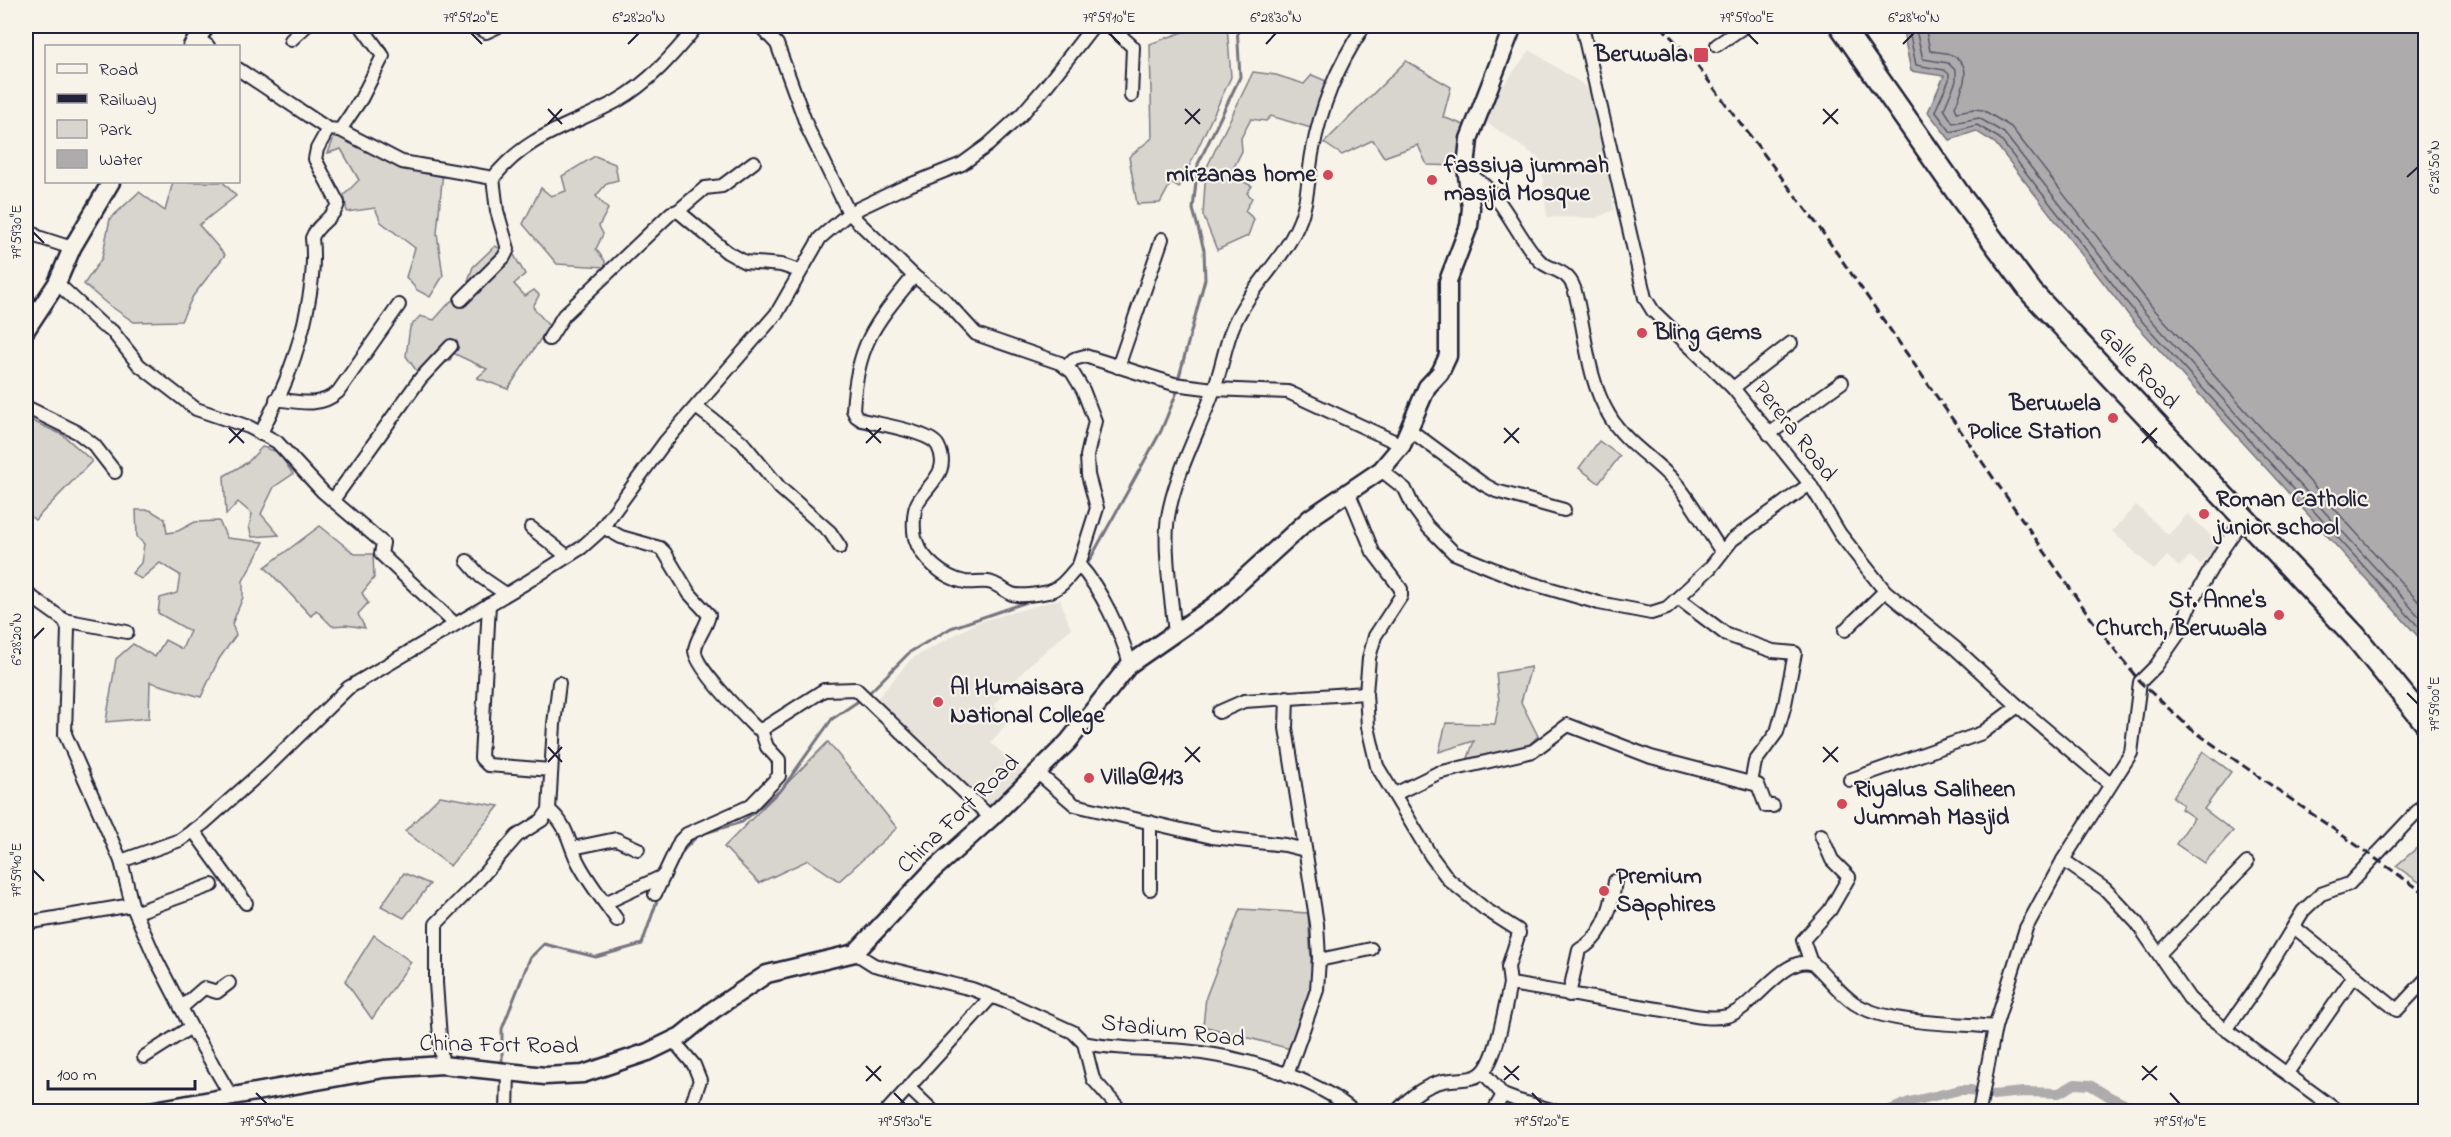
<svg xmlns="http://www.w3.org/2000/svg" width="2451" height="1137" viewBox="0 0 2451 1137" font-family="'Indie Flower',sans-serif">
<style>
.built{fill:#e7e3db}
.green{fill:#d8d5cf;stroke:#7d7c85;stroke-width:1.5}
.water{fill:#aeabad;stroke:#76747f;stroke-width:1.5}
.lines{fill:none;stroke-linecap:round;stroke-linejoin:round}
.shore{stroke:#5a5969;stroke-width:1.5}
.stream{stroke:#76747f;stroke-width:3}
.canal{stroke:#aeabad;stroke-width:10}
.street-casing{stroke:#22223b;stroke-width:16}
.secondary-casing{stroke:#22223b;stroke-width:21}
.highway-casing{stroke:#22223b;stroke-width:26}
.street{stroke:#f7f3e8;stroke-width:12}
.secondary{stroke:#f7f3e8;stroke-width:16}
.highway{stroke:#f7f3e8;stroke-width:21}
.rail{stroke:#22223b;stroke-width:3;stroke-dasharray:9 4.5;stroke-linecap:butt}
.ticks{fill:none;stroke:#22223b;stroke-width:2}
.poi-dot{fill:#d1495b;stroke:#f7f3e8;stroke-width:2}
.labels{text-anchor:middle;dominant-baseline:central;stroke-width:4.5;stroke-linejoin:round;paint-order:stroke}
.poi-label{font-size:24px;font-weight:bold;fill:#22223b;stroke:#f7f3e8;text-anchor:start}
.street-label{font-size:24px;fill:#22223b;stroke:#f7f3e8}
.neatline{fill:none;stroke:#22223b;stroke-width:2}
.ticks-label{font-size:15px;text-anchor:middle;fill:#22223b}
</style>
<rect width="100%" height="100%" fill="#f7f3e8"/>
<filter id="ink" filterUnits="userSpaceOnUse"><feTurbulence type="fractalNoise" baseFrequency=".0167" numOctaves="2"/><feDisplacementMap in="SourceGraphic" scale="12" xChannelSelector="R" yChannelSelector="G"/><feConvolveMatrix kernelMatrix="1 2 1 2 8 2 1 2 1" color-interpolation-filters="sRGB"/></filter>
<g filter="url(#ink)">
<!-- built -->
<g class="built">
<polygon points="1530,50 1596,93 1614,210 1596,218 1547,217 1541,160 1479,117"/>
<polygon points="2136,505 2168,535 2188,514 2220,544 2200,565 2190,556 2179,567 2167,556 2154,570 2112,531"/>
<polygon points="1060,599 1071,629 1029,665 994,705 1009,720 991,743 1028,776 990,810 877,699 911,659 978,622"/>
</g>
<!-- green -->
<g class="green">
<polygon points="1199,26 1227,26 1231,77 1179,188 1171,183 1160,203 1137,204 1129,157 1152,138 1150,44"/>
<polygon points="1406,61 1451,87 1443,117 1464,125 1461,166 1427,165 1418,145 1384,157 1373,140 1342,155 1324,143"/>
<polygon points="1253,72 1276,75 1304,84 1312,75 1326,81 1311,128 1271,116 1266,121 1251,119 1241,138 1242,151 1230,175 1252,186 1247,193 1252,198 1245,211 1254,219 1248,236 1217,250 1203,215 1206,169"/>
<polygon points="335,135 443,171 437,233 443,276 430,297 417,290 406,277 415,248 381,222 375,208 347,212 344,195 359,180 341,149 328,153"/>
<polygon points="595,156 615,164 618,180 607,183 596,196 608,209 599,226 603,234 596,249 605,261 605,267 557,264 523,224 541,188 551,196 566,191 562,176"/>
<polygon points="173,182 223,182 236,196 199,225 225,255 193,296 181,321 134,322 106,303 84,284 102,258 110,219 139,192 165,211"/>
<polygon points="495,246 514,255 525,274 514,284 525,296 534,290 539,295 533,307 549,326 508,389 477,378 487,369 453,353 450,361 418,373 406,356 410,327 420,316 434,320 451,301 461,300 473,267"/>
<polygon points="26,418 63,435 92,461 35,520 26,513"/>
<polygon points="1599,441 1620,456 1599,483 1579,468"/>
<polygon points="262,447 278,452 293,474 274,487 261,514 279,535 252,537 249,527 252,514 238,502 226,515 224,476 248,462"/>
<polygon points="136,510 150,510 165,519 167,533 178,531 195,522 219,521 227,538 264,542 243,581 243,597 232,624 236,635 219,659 201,697 150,682 149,718 106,722 116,659 133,644 155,657 165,640 182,649 190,631 158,613 160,598 177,593 180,575 160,563 141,579 132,573 141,563 144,544 137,537"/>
<polygon points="320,526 355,554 373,554 374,578 362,593 368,603 358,614 365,628 346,625 332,626 316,610 311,616 265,567"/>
<polygon points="1531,667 1521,702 1538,736 1527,747 1467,761 1474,741 1439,752 1446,723 1495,724 1499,702 1496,673"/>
<polygon points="828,742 897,828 839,881 808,860 759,883 724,847"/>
<polygon points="2203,751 2231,772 2204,809 2233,831 2204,863 2176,844 2194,818 2181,809 2183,805 2173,797"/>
<polygon points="440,796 499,806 450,866 405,831"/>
<polygon points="2425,841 2425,886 2396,866"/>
<polygon points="404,873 430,884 404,918 381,906"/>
<polygon points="1240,909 1308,913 1312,974 1308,1002 1291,1049 1203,1026 1206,997"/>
<polygon points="374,935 411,962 372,1019 345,981"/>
</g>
<!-- water -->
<polygon class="water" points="1902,26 2425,26 2425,644 2134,322 1995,143 1976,131 1950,140 1928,112 1944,76 1911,71"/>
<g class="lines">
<!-- shore -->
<g class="shore">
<polyline points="1908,26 1916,65 1944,70 1949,74 1949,80 1935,111 1951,132 1977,125 1999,138 2139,318 2426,635"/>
<polyline points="1915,26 1923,59 1948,63 1956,71 1956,81 1944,109 1953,123 1979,118 2004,133 2145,313 2426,624"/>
<path d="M 1925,26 L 1930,51 C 1936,52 1943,52 1949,54 C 1976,63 1962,90 1955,107 L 1957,112 L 1974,109 L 1983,110 L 2011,127 L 2152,307 L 2426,610"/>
</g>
<!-- stream -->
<g class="stream">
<polyline points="1179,377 1205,279 1204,250 1193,209 1198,164 1240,77 1237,26"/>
<polyline points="1088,563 1161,431 1177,392"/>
<polyline points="1057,594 1062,592 1080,574"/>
<polyline points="871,691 910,652 951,628 1033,600"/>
<polyline points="679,855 698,835 742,822 782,789 832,719 860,700"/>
<polyline points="502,1065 502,1029 530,958 544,944 596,957 642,944 659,895"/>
<polyline points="501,1112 502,1092"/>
</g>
<!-- canal -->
<polyline class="canal" points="1885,1112 1909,1102 1960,1090 1971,1090 1982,1096 2024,1092 2059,1093 2075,1084 2090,1085 2110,1097 2140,1112"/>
<defs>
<g id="street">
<polyline points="474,26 486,32 499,26"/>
<path d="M 760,26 L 777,44 L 808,129 L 849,213 L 914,276 L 943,298 L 976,334 L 1060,363 L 1072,372 L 1083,390 L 1095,421 L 1087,456 L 1088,475 L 1097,508 L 1079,565 C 1101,589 1121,632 1130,664"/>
<polyline points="1110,26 1133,47 1131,96"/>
<polyline points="1582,26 1645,298 1653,311 1733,388 1810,484 1840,534 1885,591 1955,648 2018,706 2110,784"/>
<polyline points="198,39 208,46"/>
<polyline points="291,40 306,26"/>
<polyline points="1717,45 1745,26"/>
<path d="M 238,69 L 328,129 L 340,130 L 402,162 L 493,178 C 529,133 570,127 617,101 C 649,83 674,54 697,26"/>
<polyline points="340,130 361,99 383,56 361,26"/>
<path d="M 1467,173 C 1503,192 1513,232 1539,260 C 1549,271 1567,268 1574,288 C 1586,330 1586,377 1609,415 C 1624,442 1653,458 1673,480 C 1692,501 1706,529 1722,552"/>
<polyline points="678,211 705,188 722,186 754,162"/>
<polyline points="26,229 38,237 72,248"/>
<path d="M 914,276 C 874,325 857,344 853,410 L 856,416 L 862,420 C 878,424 931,432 938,446 C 951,472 929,483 918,502 C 913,510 913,529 915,538 C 921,559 944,578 965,582 C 972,583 980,581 988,582 C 997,583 1004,591 1012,594 C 1020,597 1040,594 1048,592 C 1062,588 1070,575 1079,565"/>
<polyline points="57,283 103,326 112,331 139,365 196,409 249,427 277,442 323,492 383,543 381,554 455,624"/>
<polyline points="461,300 504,257 508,249 497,211 493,178"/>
<polyline points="549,339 564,315 671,213 678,211 727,252 745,262 781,265 800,271"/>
<polyline points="1065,367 1074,359 1085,356 1174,384 1214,389 1288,392 1402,445"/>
<polyline points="1118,367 1162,239"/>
<polyline points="1733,388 1791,343"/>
<path d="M 276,399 C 298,402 320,408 338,392 L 399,305"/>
<polyline points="26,407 77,432 94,445 115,472"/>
<polyline points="696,407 742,442 780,488 830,532 840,547"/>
<polyline points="1410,430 1483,484 1496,491 1564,510"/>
<path d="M 261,434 C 269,414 281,395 288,375 C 303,335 317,280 312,238 C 317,223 335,218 338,203 L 315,159 L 317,149 L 328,129"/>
<polyline points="1769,434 1842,382"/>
<polyline points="1381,470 1405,489 1414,508 1428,527 1454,553 1520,580 1599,603 1651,613 1667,608 1710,568 1732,540 1810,484"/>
<polyline points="1348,491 1373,552 1401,589 1401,596 1375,636 1369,658 1366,693 1368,727 1377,766 1431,856 1449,880 1485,909 1518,930 1519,933 1508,967 1510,984"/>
<polyline points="333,500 420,379 451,346"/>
<path d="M 603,527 L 621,537 L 660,548 L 665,553 L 689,593 L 709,615 C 707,627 696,638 695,650 C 694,666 742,714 755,727 L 761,730 L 767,747 L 779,760 L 779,776 L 750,806 L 687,834 L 680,841 L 655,894"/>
<polyline points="531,528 567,556"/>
<polyline points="467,561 481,577 506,594"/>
<polyline points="26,593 64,620 68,628 65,734 121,861 132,905 155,957 191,1027 231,1096"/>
<polyline points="1678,598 1727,635 1773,651 1795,653 1785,704 1777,732 1755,762 1751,783"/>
<polyline points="489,604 481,758 488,765 551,770"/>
<polyline points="64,620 127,632"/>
<polyline points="1845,630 1885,591"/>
<path d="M 1175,634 C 1172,601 1163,549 1168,517 C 1175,474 1200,430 1214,389 C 1222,368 1225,344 1234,324 C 1250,288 1282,262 1298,225 C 1308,203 1308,178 1312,154 C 1321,105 1337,67 1364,26"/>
<polyline points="1287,697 1286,728 1317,924 1319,958 1317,990 1287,1075"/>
<polyline points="1219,712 1244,701 1366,693"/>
<polyline points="761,730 824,690 856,689 991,818"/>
<polyline points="1038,773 1075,805 1212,837 1285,845 1305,850"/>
<polyline points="1850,780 1982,733 2018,706"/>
<polyline points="1395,794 1438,773 1533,751 1568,725 1651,757 1758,785 1766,806 1773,806"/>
<path d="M 549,810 C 567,824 568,841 577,860 C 587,881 604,901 617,920"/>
<polyline points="193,830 246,903"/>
<polyline points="573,848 616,839 638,849"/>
<polyline points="2063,860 2105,889 2137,923 2189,998 2209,1017 2339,1112"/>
<polyline points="121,861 180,840 204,823 267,767 348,688 527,582 581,548 599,532 665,442 777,313 820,238 849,213 902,188 962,164 988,145 1021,115 1047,85 1093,26"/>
<polyline points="1150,889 1150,822"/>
<polyline points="605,903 661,877"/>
<polyline points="137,912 212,885"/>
<polyline points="26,923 132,905"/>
<polyline points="2294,927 2397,1010 2426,979"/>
<polyline points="855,953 874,965 972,989 1009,1003 1073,1032 1084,1043 1093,1079 1122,1112"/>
<polyline points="2159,954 2247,863"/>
<polyline points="1319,960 1371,949"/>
<polyline points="1811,963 1803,940 1830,910 1849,877 1832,860 1821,835"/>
<path d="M 1569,995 L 1579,950 C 1604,937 1612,908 1615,881"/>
<polyline points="181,1008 204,988 217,992 229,983"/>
<polyline points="2226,1030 2258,985 2303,911 2321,894 2349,884 2426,802"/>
<polyline points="673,1040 694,1065 700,1080 689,1112"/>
<path d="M 1084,1043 C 1117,1050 1151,1048 1184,1051 C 1235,1055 1316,1077 1354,1112"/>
<polyline points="144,1057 191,1027"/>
<polyline points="442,1065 436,983 436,924 475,884 517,836 542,820 549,810 554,724 559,683"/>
<polyline points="1483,1072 1503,1095 1519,1101 1559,1112"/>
<polyline points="2287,1073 2354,976"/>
<polyline points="908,1087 934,1112"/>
<polyline points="507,1112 508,1072"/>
<polyline points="886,1112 991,997"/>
<path d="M 1396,1112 C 1411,1096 1428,1082 1451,1080 C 1460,1079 1471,1080 1479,1075 C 1497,1065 1505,1005 1510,984 C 1562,992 1612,1002 1664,1010 C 1683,1013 1708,1021 1727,1016 C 1755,1008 1784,953 1814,964 C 1828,977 1838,992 1854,1003 C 1887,1025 1956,1023 1995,1027"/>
<polyline points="1493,1112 1503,1095"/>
<polyline points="1979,1112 1995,1027 2026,928 2063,860 2131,753 2140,682 2156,666 2179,633 2191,603 2224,547 2244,518"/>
</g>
<g id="secondary">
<polyline points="192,46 206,26"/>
<polyline points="26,330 57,283 72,248 111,182"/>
<polyline points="144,1112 384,1069 442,1065 545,1076 583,1074 648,1052 681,1036 713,1010 767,974 855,953 933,870 991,818 1068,742 1130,664 1215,605 1310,518 1381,470 1402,445 1427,387 1440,373 1448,356 1448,281 1469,226 1471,208 1466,167 1469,139 1513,26"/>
</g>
<polyline id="highway" points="1841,26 1960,196 2032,293 2355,636 2426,723"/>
</defs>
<!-- street casing -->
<use href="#street" class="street-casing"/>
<!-- secondary casing -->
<use href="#secondary" class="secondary-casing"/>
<!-- highway casing -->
<use href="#highway" class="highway-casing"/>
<!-- street -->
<use href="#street" class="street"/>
<!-- secondary -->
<use href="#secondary" class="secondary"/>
<!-- highway -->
<use href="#highway" class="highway"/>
<!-- rail -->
<polyline class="rail" points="1661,26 1695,63 1816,223 2097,627 2140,682 2191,729 2426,894"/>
</g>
</g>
<!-- ticks -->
<path class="ticks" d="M 471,33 L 482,44M 1109,33 L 1120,44M 1747,33 L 1758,44M 628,44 L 639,33M 1266,44 L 1276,33M 1903,44 L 1914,33M 548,109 L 562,124M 1185,109 L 1200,124M 1823,109 L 1838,124M 548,124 L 562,109M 1185,124 L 1200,109M 1823,124 L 1838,109M 2407,177 L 2418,167M 33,232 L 44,243M 229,428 L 244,443M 866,428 L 881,443M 1504,428 L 1519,443M 2142,428 L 2157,443M 229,443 L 244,428M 866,443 L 881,428M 1504,443 L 1519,428M 2142,443 L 2157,428M 33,639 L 44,628M 2407,693 L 2418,704M 548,747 L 562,762M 1185,747 L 1200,762M 1823,747 L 1838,762M 548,762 L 562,747M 1185,762 L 1200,747M 1823,762 L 1838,747M 33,870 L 44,881M 866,1066 L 881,1081M 1504,1066 L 1519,1080M 2142,1066 L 2157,1080M 1504,1080 L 1519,1066M 2142,1080 L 2157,1066M 866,1081 L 881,1066M 256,1093 L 267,1104M 894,1093 L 905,1104M 1532,1093 L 1542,1104M 2170,1093 L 2180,1104"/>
<!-- markers -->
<g class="poi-dot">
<rect x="1693" y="47" width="16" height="16" rx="3"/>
<circle cx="1328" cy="175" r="6"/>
<circle cx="1432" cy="180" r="6"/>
<circle cx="1642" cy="333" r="6"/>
<circle cx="2113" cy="418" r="6"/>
<circle cx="2204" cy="514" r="6"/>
<circle cx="2279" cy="615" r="6"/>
<circle cx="938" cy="702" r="6"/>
<circle cx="1089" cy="778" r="6"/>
<circle cx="1842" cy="804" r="6"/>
<circle cx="1604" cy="891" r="6"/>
</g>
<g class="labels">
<!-- poi labels -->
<g class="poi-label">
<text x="1688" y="55" text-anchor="end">Beruwala</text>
<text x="1444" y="166">fassiya jummah<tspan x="1444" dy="28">masjid Mosque</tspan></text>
<text x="1316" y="175" text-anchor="end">mirzanas home</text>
<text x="1654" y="333">Bling Gems</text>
<text x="2101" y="404" text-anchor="end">Beruwela<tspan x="2101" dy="28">Police Station</tspan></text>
<text x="2216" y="500">Roman Catholic<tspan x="2216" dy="28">junior school</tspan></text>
<text x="2267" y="601" text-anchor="end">St. Anne's<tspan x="2267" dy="28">Church, Beruwala</tspan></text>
<text x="950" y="688">Al Humaisara<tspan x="950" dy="28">National College</tspan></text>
<text x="1101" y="778">Villa@113</text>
<text x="1854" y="790">Riyalus Saliheen<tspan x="1854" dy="28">Jummah Masjid</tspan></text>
<text x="1616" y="877">Premium<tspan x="1616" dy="28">Sapphires</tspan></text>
</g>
<!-- street labels -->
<g class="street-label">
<text transform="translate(2138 368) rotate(47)">Galle Road</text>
<text transform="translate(1794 432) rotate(52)">Perera Road</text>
<text transform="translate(959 815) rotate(-44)">China Fort Road</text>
<text transform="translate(1173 1032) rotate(7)">Stadium Road</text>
<text transform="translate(499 1046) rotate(1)">China Fort Road</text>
</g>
</g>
<!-- margin -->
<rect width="2451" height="1137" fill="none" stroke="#f7f3e8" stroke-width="66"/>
<!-- legend -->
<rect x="45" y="45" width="195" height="138" fill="#f7f3e8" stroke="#a29fa3" stroke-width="1.5"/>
<rect x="57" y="64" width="30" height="9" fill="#f7f3e8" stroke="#a29fa3" stroke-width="1.5"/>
<text x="99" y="75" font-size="18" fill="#22223b">Road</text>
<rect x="57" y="94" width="30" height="9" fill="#22223b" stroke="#a29fa3" stroke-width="1.5"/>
<text x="99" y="105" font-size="18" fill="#22223b">Railway</text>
<rect x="57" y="120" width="30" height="18" fill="#d8d5cf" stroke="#a29fa3" stroke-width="1.5"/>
<text x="99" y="135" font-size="18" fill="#22223b">Park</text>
<rect x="57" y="150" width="30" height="18" fill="#aeabad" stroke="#a29fa3" stroke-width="1.5"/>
<text x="99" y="165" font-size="18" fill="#22223b">Water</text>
<!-- scale -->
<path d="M48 1080v9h147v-9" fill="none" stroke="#22223b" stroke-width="3"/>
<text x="57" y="1080" font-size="18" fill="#22223b" stroke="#f7f3e8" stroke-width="4.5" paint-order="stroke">100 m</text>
<rect x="33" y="33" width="2385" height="1071" class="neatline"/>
<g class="ticks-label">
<text x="471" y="22">79°59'20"E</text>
<text x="639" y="22">6°28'20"N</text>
<text x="1109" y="22">79°59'10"E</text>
<text x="1276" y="22">6°28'30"N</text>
<text x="1747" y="22">79°59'00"E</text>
<text x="1914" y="22">6°28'40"N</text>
<text transform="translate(2434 167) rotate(-90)" y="5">6°28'50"N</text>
<text transform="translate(16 232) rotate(-90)" y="5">79°59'30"E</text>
<text transform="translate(16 639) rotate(-90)" y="5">6°28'20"N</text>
<text transform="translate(2434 704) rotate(-90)" y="5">79°59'00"E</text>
<text transform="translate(16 870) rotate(-90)" y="5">79°59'40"E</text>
<text x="267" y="1126">79°59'40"E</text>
<text x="905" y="1126">79°59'30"E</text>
<text x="1542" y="1126">79°59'20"E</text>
<text x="2180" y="1126">79°59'10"E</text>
</g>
</svg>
